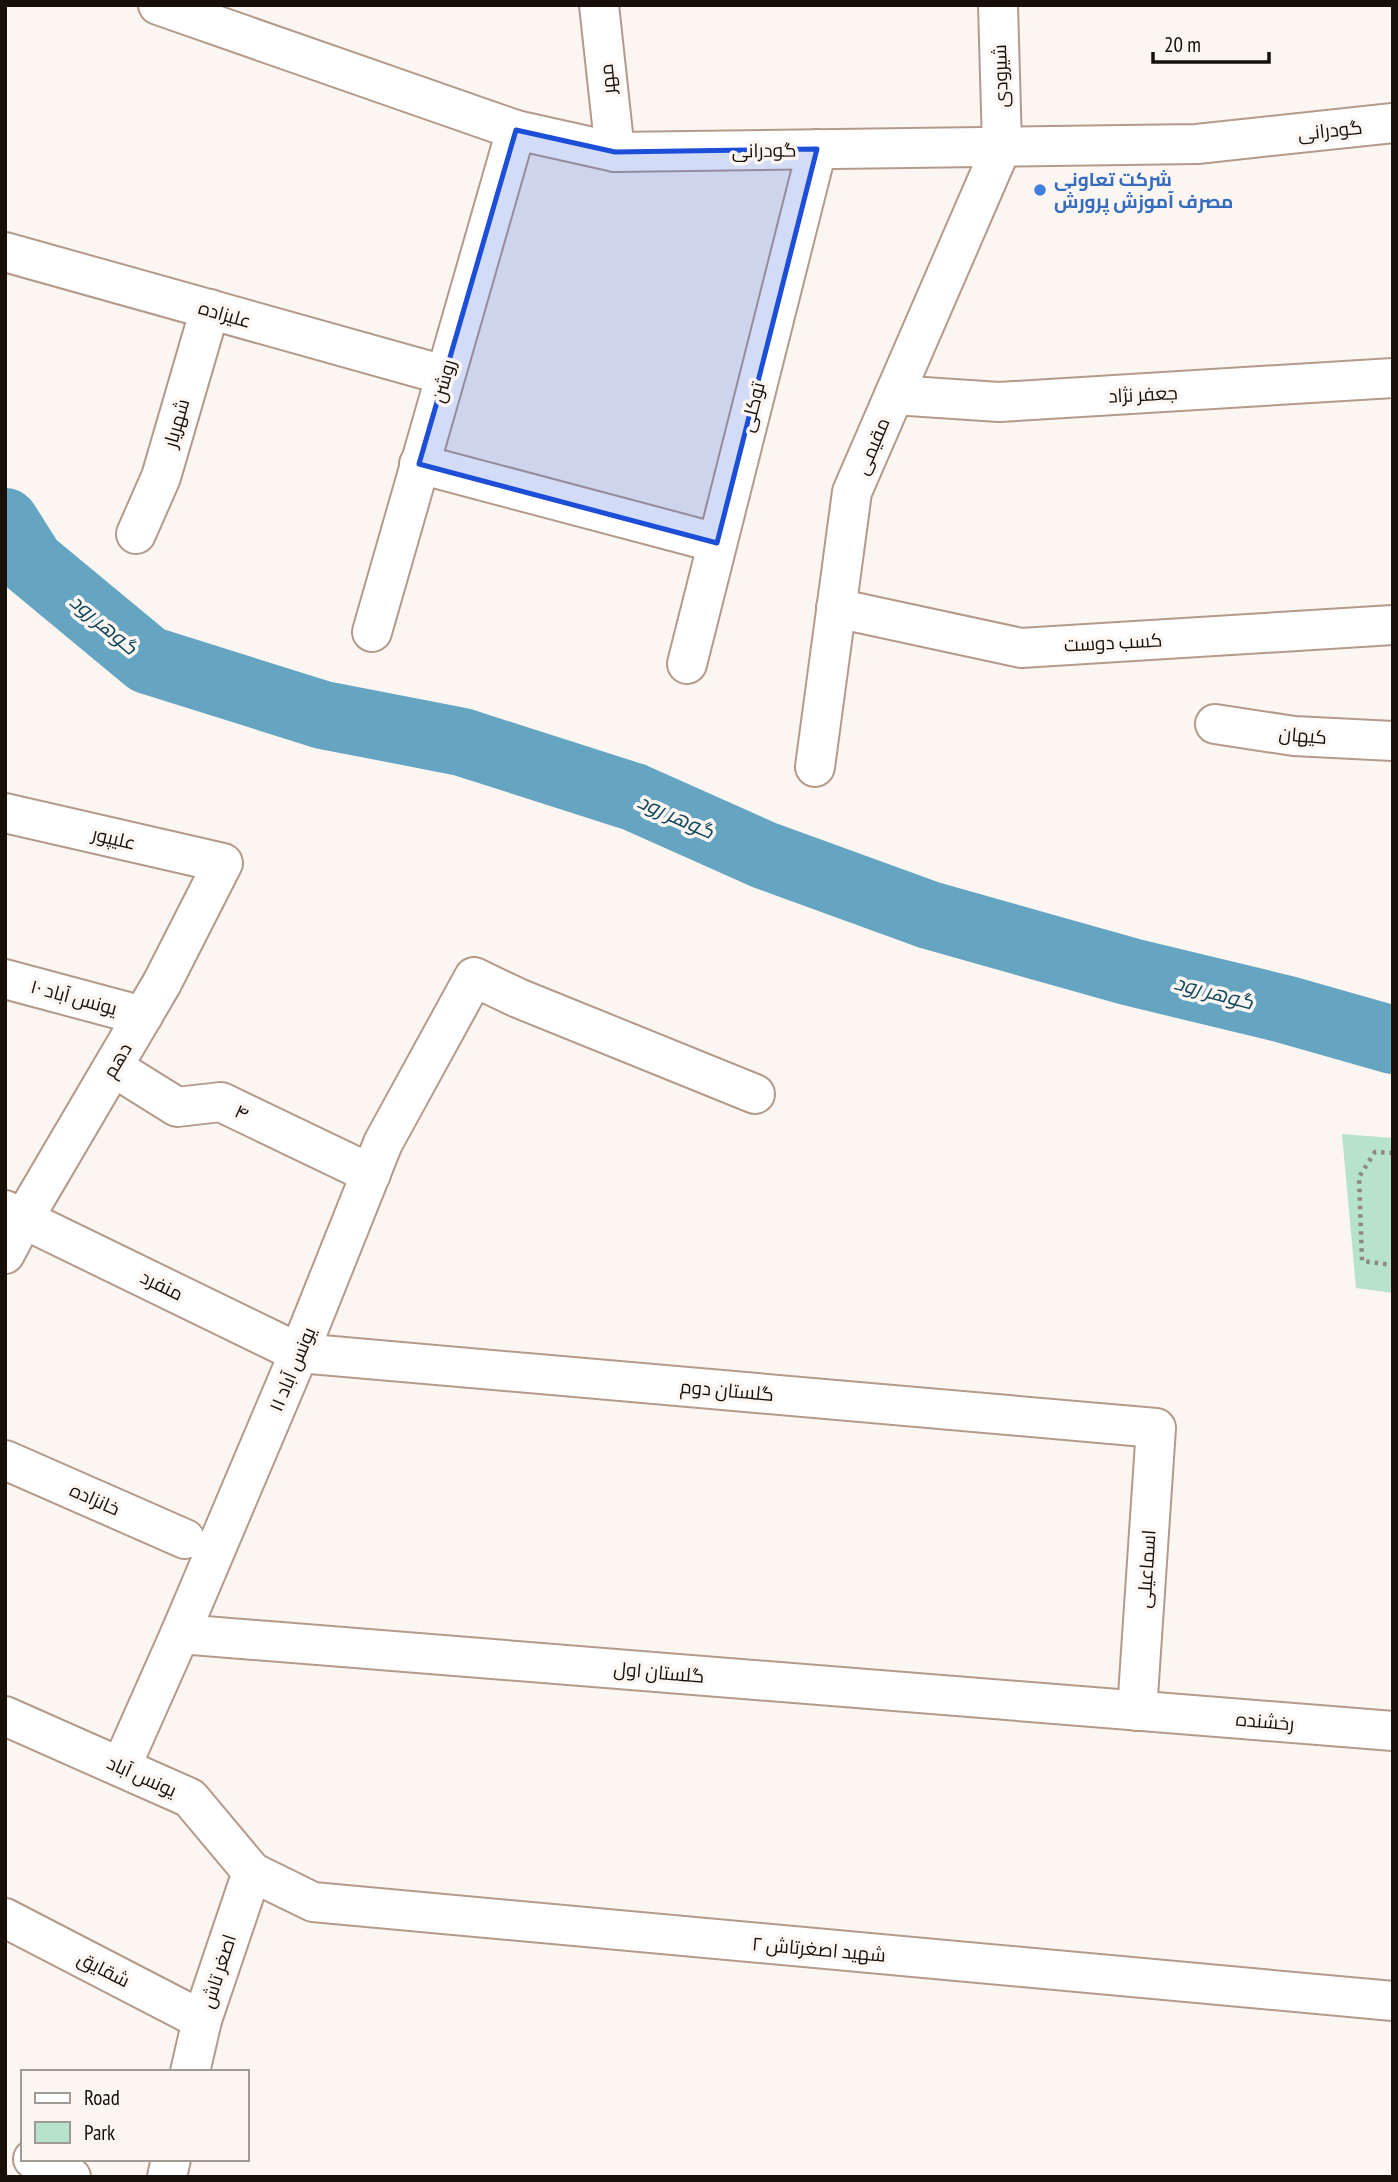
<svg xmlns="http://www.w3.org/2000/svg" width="1398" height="2182" viewBox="0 0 1398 2182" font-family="'PT Sans Narrow',Cairo,sans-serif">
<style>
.green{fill:#b7e3ca}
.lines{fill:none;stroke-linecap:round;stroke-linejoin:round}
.river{stroke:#66a5c2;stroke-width:68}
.minor-casing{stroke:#b49a8b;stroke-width:42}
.path{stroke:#8e8782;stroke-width:4.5;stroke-dasharray:3.5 5;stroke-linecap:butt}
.minor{stroke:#fff;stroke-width:38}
.marked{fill:#1d4ed8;fill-opacity:0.2;stroke:#1d4ed8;stroke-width:5;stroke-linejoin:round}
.shop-dot{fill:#3f7fe0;stroke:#fbf6f2;stroke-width:2.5}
.labels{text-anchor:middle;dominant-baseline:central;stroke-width:7;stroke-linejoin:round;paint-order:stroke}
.street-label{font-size:19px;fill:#180f09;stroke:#fbf6f2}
.shop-label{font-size:19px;font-weight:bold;fill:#366cbe;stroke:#fbf6f2;text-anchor:start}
.water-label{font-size:21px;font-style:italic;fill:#11475b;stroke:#fbf6f2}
</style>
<rect width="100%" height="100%" fill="#fbf6f2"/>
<!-- green -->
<polygon class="green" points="1342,1134 1393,1138 1393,1293 1356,1288"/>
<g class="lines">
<!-- river -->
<polyline class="river" points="5,522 31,563 148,660 323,715 462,742 634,797 764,855 929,915 1131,972 1284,1009 1393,1040"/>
<defs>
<g id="minor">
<polyline points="158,5 516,130 615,152 1197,144 1393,123"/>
<polyline points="599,5 615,152"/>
<polyline points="5,252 444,375"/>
<polyline points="894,395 999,402 1393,378"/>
<polyline points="419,464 717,543"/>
<polyline points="136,534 161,477 210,309"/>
<polyline points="836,608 1021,648 1393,625"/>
<polyline points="372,632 516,130"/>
<polyline points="687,664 817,149"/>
<polyline points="1215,724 1294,736 1393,741"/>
<polyline points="815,767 852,492 1002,146 998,5"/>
<polyline points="5,813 223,863 162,983 24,1218 5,1254"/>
<polyline points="5,979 143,1016"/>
<polyline points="113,1067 177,1107 221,1102 371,1174"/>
<polyline points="5,1210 299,1353 1156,1428 1137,1711"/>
<polyline points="5,1460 185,1539"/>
<polyline points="180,1634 1393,1731"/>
<polyline points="5,1716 190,1798 252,1872 313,1902 1393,2001"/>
<polyline points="121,1767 180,1634 299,1353 383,1143 474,977 518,998 755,1094"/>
<polyline points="5,1918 202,2020"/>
<polyline points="190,2072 202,2020 252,1872"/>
<polyline points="33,2159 71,2177"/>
<polyline points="167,2177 171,2159"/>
</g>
</defs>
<!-- minor casing -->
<use href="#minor" class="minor-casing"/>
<!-- path -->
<polyline class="path" points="1393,1153 1375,1152 1359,1177 1362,1261 1393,1265"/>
<!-- minor -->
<use href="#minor" class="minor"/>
</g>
<!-- marked area -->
<path class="marked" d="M 516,130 L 615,152 L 817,149 L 717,543 L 419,464 Z"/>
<!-- markers -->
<circle class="shop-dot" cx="1040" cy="190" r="7"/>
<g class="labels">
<!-- street labels -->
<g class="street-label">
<text transform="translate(1000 76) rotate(-92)">شیرودی</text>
<text transform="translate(607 79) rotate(-96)">مهر</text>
<text transform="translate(1330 130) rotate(-6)">گودرانی</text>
<text transform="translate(764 150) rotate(-1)">گودرانی</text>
<text transform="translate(225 314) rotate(16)">علیزاده</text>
<text transform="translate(443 381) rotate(-74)">روشن</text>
<text transform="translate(1143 394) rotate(-3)">جعفر نژاد</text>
<text transform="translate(752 407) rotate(-76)">توکلی</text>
<text transform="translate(176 423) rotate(-74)">شهریار</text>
<text transform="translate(872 446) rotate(-67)">مقیمی</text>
<text transform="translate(1113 642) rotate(-3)">کسب دوست</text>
<text transform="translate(1303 735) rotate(5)">کیهان</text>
<text transform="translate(114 838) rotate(13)">علیپور</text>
<text transform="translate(74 997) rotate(15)">یونس آباد ۱۰</text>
<text transform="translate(117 1060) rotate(-59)">دهم</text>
<text transform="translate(242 1112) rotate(25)">۴</text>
<text transform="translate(162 1285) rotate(26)">منفرد</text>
<text transform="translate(292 1369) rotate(-67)">یونس آباد ۱۱</text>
<text transform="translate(727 1390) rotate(5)">گلستان دوم</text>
<text transform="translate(95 1499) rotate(24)">خانزاده</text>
<text transform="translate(1146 1569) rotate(-86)">اسماعیلی</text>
<text transform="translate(659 1672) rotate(5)">گلستان اول</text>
<text transform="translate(1265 1721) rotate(5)">رخشنده</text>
<text transform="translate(142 1776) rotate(24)">یونس آباد</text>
<text transform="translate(819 1949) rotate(5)">شهید اصغرتاش ۲</text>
<text transform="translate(104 1969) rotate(27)">شقایق</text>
<text transform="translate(218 1971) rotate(-72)">اصغر تاش</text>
</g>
<!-- shop labels -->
<g class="shop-label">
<text x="1054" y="179">شرکت تعاونی<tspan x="1054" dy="22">مصرف آموزش پرورش</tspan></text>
</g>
<!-- water labels -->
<g class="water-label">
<text transform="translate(104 624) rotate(40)">گوهر رود</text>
<text transform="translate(676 816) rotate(24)">گوهر رود</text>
<text transform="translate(1214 992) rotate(15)">گوهر رود</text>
</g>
</g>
<!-- border -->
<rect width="1398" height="2182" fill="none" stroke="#180f09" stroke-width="14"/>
<!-- legend -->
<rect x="21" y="2070" width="228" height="91" fill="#fbf6f2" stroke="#a09a95" stroke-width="2"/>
<rect x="35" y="2093" width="35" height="10" fill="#ffffff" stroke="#a09a95" stroke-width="2"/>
<text x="84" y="2105" font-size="21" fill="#180f09">Road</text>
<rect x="35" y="2122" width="35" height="21" fill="#b7e3ca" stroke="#a09a95" stroke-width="2"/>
<text x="84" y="2140" font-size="21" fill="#180f09">Park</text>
<!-- scale -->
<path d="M1153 52v10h116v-10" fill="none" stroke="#180f09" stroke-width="3.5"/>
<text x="1164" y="52" font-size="21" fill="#180f09" stroke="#fbf6f2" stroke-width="5" paint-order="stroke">20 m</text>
</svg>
